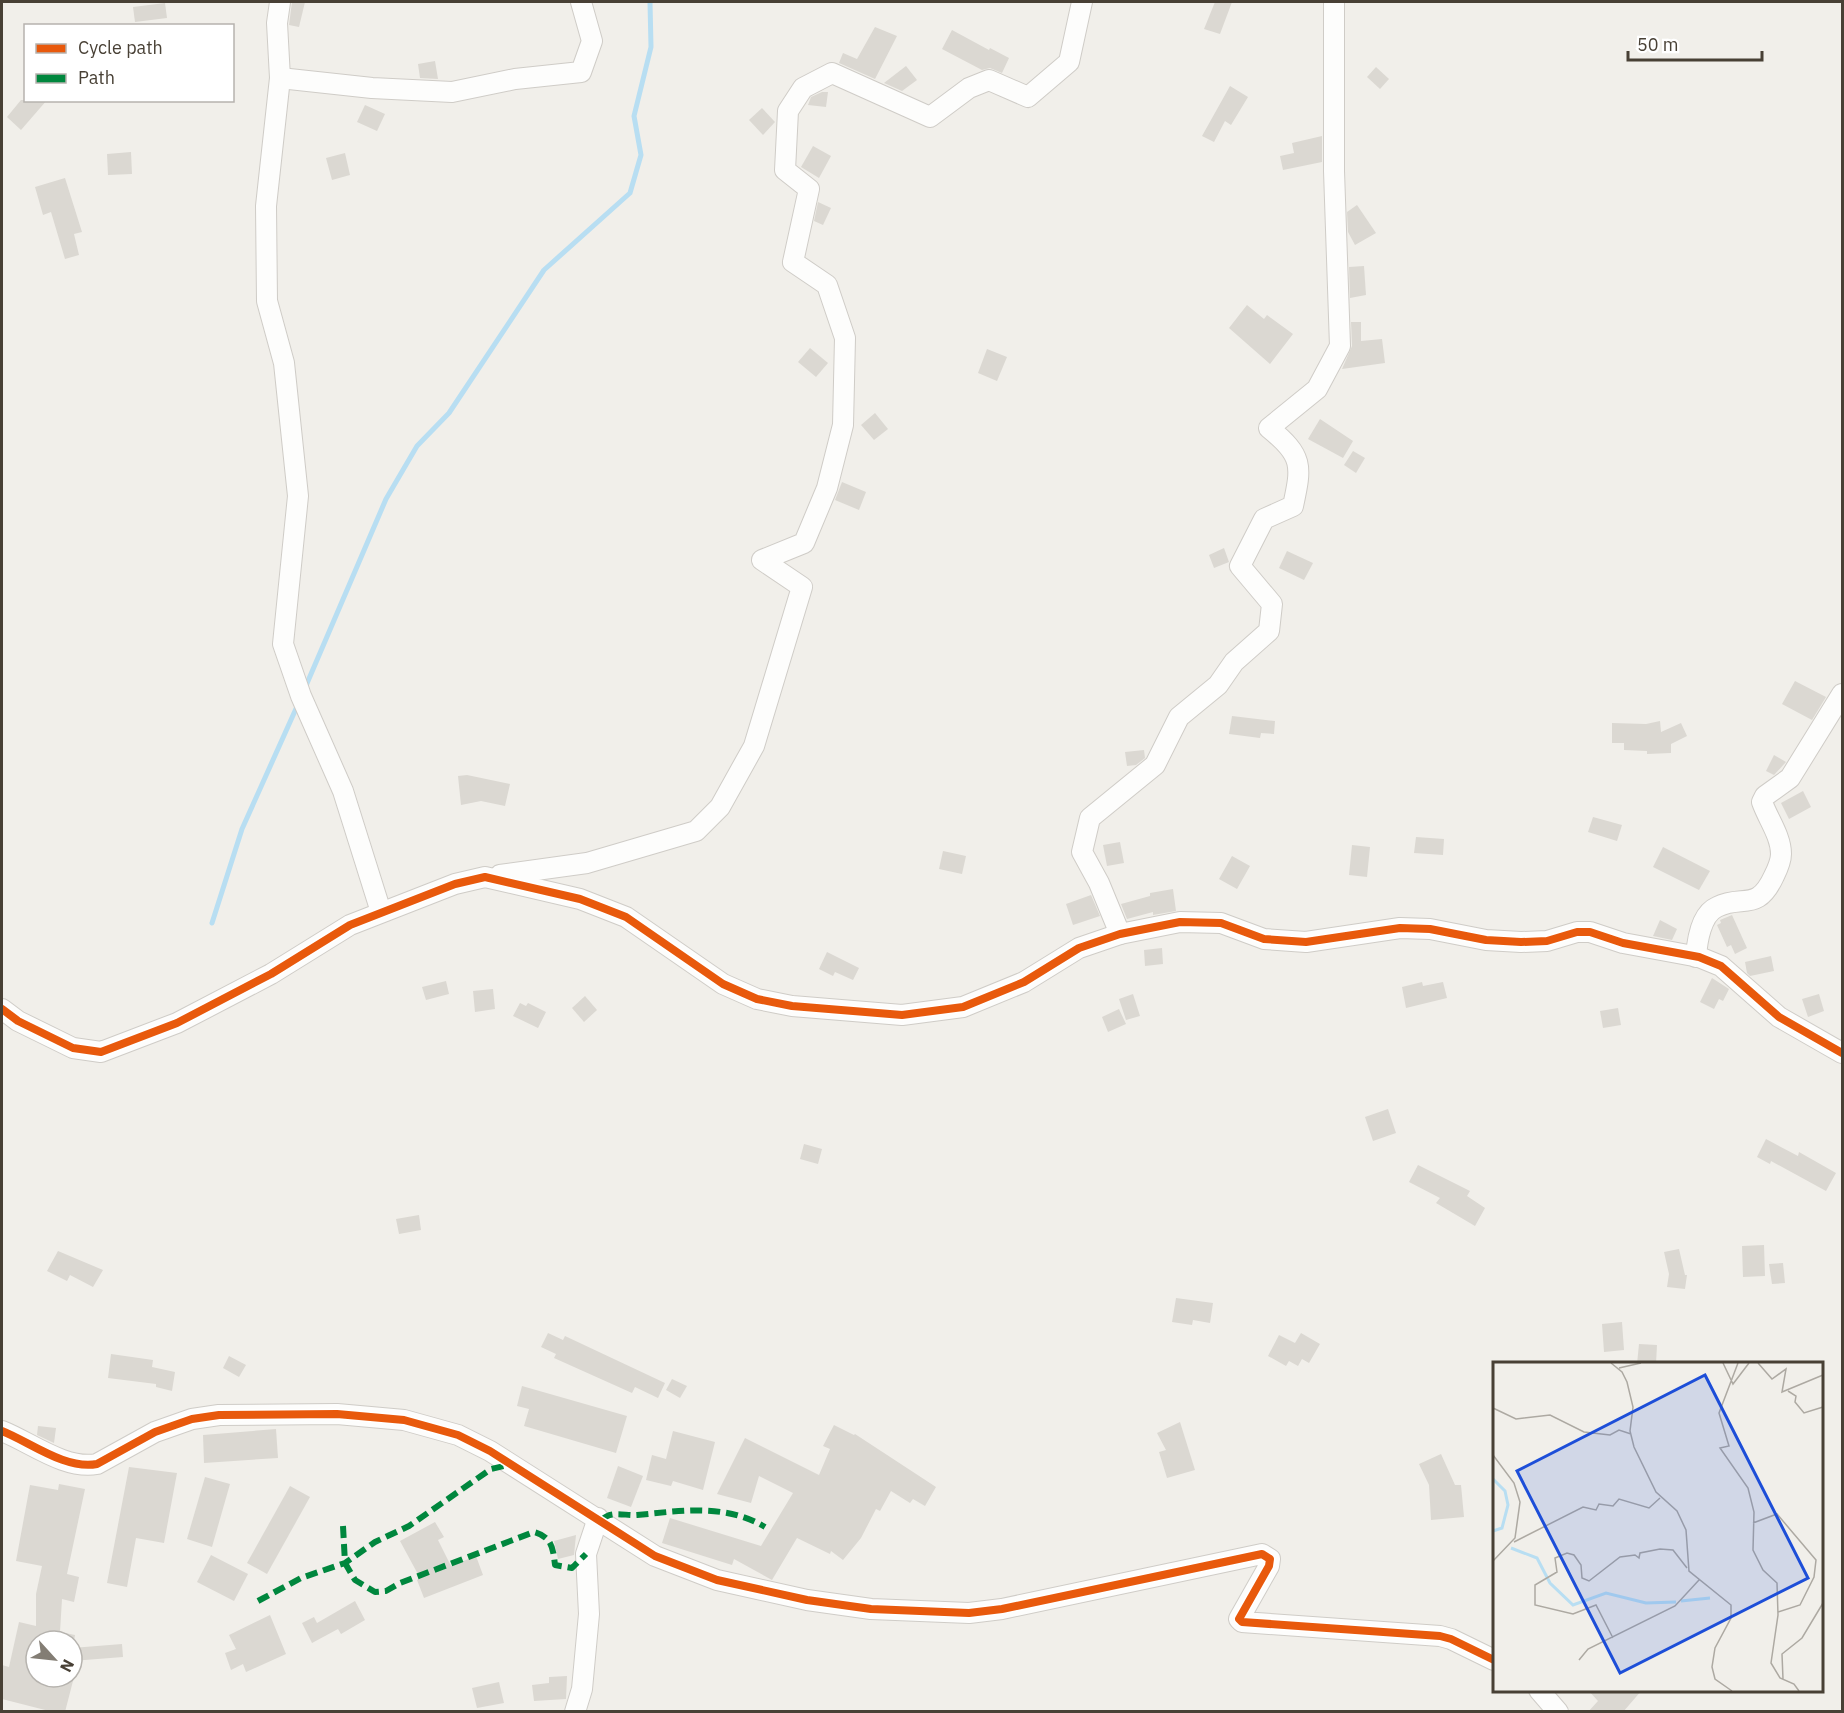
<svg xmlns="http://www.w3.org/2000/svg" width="1844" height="1713" viewBox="0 0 1844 1713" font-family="'IBM Plex Sans',sans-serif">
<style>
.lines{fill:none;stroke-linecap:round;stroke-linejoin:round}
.stream{stroke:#b8def2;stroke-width:5}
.building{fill:#dbd8d2}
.street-casing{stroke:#cfccc7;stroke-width:22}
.street{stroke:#fdfdfc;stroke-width:20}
.quiet{stroke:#00873e;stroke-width:6;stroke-dasharray:12 6;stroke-linecap:butt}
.cycleway-casing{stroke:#fff;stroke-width:11}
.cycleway{stroke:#e8590c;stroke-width:8}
.inset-river{fill:none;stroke:#b8def2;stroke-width:3}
.inset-road{fill:none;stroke:#ada9a2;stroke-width:1.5}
.view{fill:#1d4ed8;fill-opacity:0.15;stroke:#1d4ed8;stroke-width:3}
.inset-edge{fill:none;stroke:#484035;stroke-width:3}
</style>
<rect width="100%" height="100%" fill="#f1efea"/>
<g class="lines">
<!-- stream -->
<g class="stream">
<polyline points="305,688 386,499 417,446 449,413 544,270 630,193 641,155 634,116 651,47 650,2"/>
<polyline points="212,923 242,829 299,702"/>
</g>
</g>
<!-- building -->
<g class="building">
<polygon points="292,2 305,2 299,27 289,25"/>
<polygon points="1215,2 1232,2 1220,34 1204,29"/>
<polygon points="165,3 167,18 135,22 133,7"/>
<polygon points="875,27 897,36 875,79 839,63 843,53 857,59"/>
<polygon points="952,30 989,50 990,48 1009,58 1002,73 990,68 982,70 942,49"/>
<polygon points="435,61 438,79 420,78 418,64"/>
<polygon points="906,66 917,80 902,91 884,83"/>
<polygon points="1376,67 1389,79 1380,89 1367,77"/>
<polygon points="1230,86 1248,97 1231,125 1225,121 1214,142 1202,136"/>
<polygon points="822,92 828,92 826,107 808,105 811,97"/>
<polygon points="21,100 47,100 21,130 7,117"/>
<polygon points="365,105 385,114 377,131 357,122"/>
<polygon points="762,108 775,122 763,135 749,120"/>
<polygon points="1322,136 1322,162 1283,170 1280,156 1294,153 1292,143"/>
<polygon points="813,146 831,156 819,178 801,167"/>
<polygon points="131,152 132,174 108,175 107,154"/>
<polygon points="345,153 350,175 332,180 326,158"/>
<polygon points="65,178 82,232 74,234 79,255 65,259 51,212 43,215 35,187"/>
<polygon points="818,202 831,208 823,225 814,221"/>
<polygon points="1357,205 1376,233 1355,245 1348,232 1347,212"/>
<polygon points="1364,266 1366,295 1350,298 1349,267"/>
<polygon points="1247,305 1264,319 1267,315 1293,334 1270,364 1229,328"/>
<polygon points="1351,322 1361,322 1361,341 1382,339 1385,363 1342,369 1352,346"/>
<polygon points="810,348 828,363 816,377 798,362"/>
<polygon points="987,349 1007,357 997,381 978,373"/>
<polygon points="875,413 888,429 874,440 861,425"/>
<polygon points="1320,419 1353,441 1343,458 1308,439"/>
<polygon points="1353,451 1365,458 1356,473 1344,465"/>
<polygon points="842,482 866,492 859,510 835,500"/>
<polygon points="1224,548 1229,562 1214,568 1209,555"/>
<polygon points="1287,551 1313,563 1304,580 1279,568"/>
<polygon points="1795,681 1826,697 1812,720 1782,704"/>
<polygon points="1232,716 1275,721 1274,734 1261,733 1260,738 1229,734"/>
<polygon points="1660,721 1661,732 1681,723 1687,736 1671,744 1671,753 1647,754 1647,751 1624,750 1624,743 1612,743 1612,723 1646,724"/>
<polygon points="1144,750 1145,758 1136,765 1127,766 1125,752"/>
<polygon points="1774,755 1786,762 1774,775 1766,771"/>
<polygon points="467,775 510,784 505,806 481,801 461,805 458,776"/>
<polygon points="1803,791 1811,807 1789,819 1781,803"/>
<polygon points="1593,817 1622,825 1617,841 1588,832"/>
<polygon points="1416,837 1444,839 1443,855 1414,853"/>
<polygon points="1120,842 1124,863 1107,866 1103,845"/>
<polygon points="1352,845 1370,847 1367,877 1349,875"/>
<polygon points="1663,847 1710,871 1699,890 1653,867"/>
<polygon points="943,851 966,856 962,874 939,869"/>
<polygon points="1232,856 1250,866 1237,889 1219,879"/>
<polygon points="1173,889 1176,911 1153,915 1153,912 1127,919 1121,904 1150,896 1150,893"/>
<polygon points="1091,895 1100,916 1073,925 1066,904"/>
<polygon points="1732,915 1747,948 1735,954 1731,945 1727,947 1717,925 1721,923 1720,920"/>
<polygon points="1660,920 1677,929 1672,940 1653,936"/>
<polygon points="1162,948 1163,964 1145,966 1144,950"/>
<polygon points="827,952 859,968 853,980 835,972 833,976 819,969"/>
<polygon points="1771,956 1774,971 1750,976 1747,973 1745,962"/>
<polygon points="1712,978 1729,989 1723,1001 1719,999 1714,1009 1700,1002"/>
<polygon points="446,981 449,994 426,1000 422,987"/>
<polygon points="1422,982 1423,986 1443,982 1447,998 1406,1008 1402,987"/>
<polygon points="493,989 495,1009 475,1012 473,991"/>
<polygon points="1133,994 1140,1016 1126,1020 1119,999"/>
<polygon points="1819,994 1824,1011 1808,1017 1802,999"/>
<polygon points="585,996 597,1010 584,1022 572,1008"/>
<polygon points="520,1003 526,1006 528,1003 546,1012 538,1028 513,1016"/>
<polygon points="1618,1008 1621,1025 1603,1028 1600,1011"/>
<polygon points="1119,1009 1126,1024 1108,1032 1102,1017"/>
<polygon points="1388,1109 1396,1133 1373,1141 1365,1117"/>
<polygon points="1766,1139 1798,1156 1799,1152 1836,1173 1826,1191 1771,1161 1770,1164 1757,1157"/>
<polygon points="804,1144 822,1149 818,1164 800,1159"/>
<polygon points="1418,1165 1470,1191 1467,1196 1485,1208 1475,1226 1436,1203 1440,1198 1409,1182"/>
<polygon points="419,1215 421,1230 399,1234 396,1219"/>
<polygon points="1764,1245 1765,1276 1743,1277 1742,1246"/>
<polygon points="1679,1249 1685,1275 1687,1275 1685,1289 1667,1287 1669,1274 1664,1252"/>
<polygon points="58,1251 103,1270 93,1287 70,1275 67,1281 47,1271"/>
<polygon points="1783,1263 1785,1283 1772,1284 1769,1264"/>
<polygon points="1176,1298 1213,1303 1210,1323 1193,1320 1192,1325 1172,1322"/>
<polygon points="1622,1322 1624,1350 1604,1352 1602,1324"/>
<polygon points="548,1333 563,1340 565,1336 665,1383 658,1398 635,1387 632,1393 554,1358 556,1354 541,1347"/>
<polygon points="1301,1333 1320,1344 1309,1363 1302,1359 1298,1366 1289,1361 1286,1366 1268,1356 1279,1335 1295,1343"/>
<polygon points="1639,1344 1657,1345 1656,1364 1637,1364"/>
<polygon points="111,1354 153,1360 152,1367 175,1372 172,1391 156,1387 156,1384 108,1378"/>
<polygon points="229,1356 246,1365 239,1377 223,1368"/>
<polygon points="672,1379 687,1386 680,1398 666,1390"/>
<polygon points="522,1386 627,1416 616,1453 524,1426 529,1409 517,1406"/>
<polygon points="1180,1422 1195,1470 1167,1478 1159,1452 1166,1450 1157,1433"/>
<polygon points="834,1425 854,1435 855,1434 936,1487 925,1506 913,1499 910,1503 891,1491 880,1511 876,1509 861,1538 843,1560 831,1551 830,1554 797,1538 772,1580 734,1559 732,1565 662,1543 670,1518 761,1546 793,1493 759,1476 751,1503 717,1494 745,1438 819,1475 830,1449 823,1446"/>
<polygon points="38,1426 56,1428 54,1443 37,1435"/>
<polygon points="276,1429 278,1458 204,1463 203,1435"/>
<polygon points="673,1431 715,1442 703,1490 673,1481 671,1486 646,1480 652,1455 666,1459"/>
<polygon points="1441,1454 1455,1485 1461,1485 1464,1517 1431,1520 1429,1485 1419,1464"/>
<polygon points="618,1466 643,1476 631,1507 607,1498"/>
<polygon points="129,1467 177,1473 164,1543 136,1538 127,1587 107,1583"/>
<polygon points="205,1477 230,1484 212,1547 187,1539"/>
<polygon points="59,1484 85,1489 67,1574 79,1577 74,1602 62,1599 60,1632 75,1635 74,1641 36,1641 36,1677 74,1677 65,1712 53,1712 2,1699 2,1665 9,1667 19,1622 36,1626 36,1594 42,1566 16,1561 30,1485 58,1490"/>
<polygon points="290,1486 310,1497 267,1574 247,1563"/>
<polygon points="435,1522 444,1537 438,1540 451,1566 476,1556 483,1575 424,1598 417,1580 420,1578 400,1541"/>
<polygon points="576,1535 574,1555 558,1559 554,1541"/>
<polygon points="211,1555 248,1574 234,1601 197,1582"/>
<polygon points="355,1601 365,1620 341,1634 338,1629 312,1643 302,1623 314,1617 317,1623"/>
<polygon points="270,1615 286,1654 246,1672 243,1664 231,1670 225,1653 236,1649 229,1635"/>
<polygon points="122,1644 123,1657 72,1661 72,1648"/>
<polygon points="567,1676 566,1699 534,1701 532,1685 549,1683 549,1677"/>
<polygon points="499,1682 504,1703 477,1708 472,1688"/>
<polygon points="1588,1690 1642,1690 1623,1712 1588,1712 1598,1701"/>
</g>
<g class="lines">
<defs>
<g id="street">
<polyline points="280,2 277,23 280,78 266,206 267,301 284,363 298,496 283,644 301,696 343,791 381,912"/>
<polyline points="280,78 372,88 452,92 515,79 581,72 592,41 581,2"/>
<polyline points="500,875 587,863 696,831 720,807 754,746 802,587 762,560 804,543 827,488 843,425 845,338 827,285 793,262 809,189 785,170 788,111 803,88 832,73 930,117 969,88 989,80 1028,97 1069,62 1082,2"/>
<path d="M 1120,934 L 1099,883 L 1082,852 L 1090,818 L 1155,765 L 1179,717 L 1218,685 L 1234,662 L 1269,631 L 1272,604 L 1240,566 L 1264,519 L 1293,506 C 1302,465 1303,456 1269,428 L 1317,389 L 1340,346 L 1334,171 L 1334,2"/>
<path d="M 1696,957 C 1697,942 1701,914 1717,907 C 1743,894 1757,913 1774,876 C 1777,870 1781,861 1781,854 C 1781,836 1768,819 1762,802 L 1765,796 L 1790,778 L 1842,694"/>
<polyline points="2,1009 18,1021 73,1048 101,1052 177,1023 271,974 350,925 455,884 485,877 580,899 626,917 723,984 757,999 792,1006 902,1015 963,1007 1024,982 1079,948 1120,934 1180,922 1221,923 1264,939 1306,942 1400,928 1430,929 1486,940 1521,942 1547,941 1577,932 1590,932 1623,943 1699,957 1721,966 1779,1017 1842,1053"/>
<path d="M 2,1431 C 30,1442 65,1470 97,1464 L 155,1432 L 192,1419 L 219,1415 L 337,1414 L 404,1420 L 458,1435 L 490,1451 L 655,1556 L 717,1580 L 807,1600 L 871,1609 L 969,1613 L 1002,1609 L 1262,1554 L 1270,1559 L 1269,1566 L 1239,1619 L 1242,1622 L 1440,1636 L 1451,1639 L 1494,1660"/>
<polyline points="1539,1690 1558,1712"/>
<polyline points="575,1712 582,1689 589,1614 586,1554 598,1518"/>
</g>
</defs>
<!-- street casing -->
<use href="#street" class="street-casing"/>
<!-- street -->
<use href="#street" class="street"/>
<!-- quiet -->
<g class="quiet">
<path d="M 602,1520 C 611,1510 625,1516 637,1515 C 681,1511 724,1503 765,1527"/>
<path d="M 343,1526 L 345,1563 L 355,1580 L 375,1592 L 386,1591 L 400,1583 L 534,1532 C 552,1537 553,1548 555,1565 L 572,1568 L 586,1554"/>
<polyline points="258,1601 301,1578 345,1563 375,1542 409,1526 491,1469 512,1464"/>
</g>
<defs>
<g id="cycleway">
<polyline points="2,1009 18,1021 73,1048 101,1052 177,1023 271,974 350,925 455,884 485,877 580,899 626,917 723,984 757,999 792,1006 902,1015 963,1007 1024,982 1079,948 1120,934 1180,922 1221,923 1264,939 1306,942 1400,928 1430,929 1486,940 1521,942 1547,941 1577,932 1590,932 1623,943 1699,957 1721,966 1779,1017 1842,1053"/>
<path d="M 2,1431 C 30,1442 65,1470 97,1464 L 155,1432 L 192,1419 L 219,1415 L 337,1414 L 404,1420 L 458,1435 L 490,1451 L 655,1556 L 717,1580 L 807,1600 L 871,1609 L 969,1613 L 1002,1609 L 1262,1554 L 1270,1559 L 1269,1566 L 1239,1619 L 1242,1622 L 1440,1636 L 1451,1639 L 1494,1660"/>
</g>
</defs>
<!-- cycleway casing -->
<use href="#cycleway" class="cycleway-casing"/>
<!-- cycleway -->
<use href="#cycleway" class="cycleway"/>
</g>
<!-- overview -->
<g transform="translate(1493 1362)">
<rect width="330" height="330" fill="#f1efea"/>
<path class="inset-river" d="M 0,117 L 12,129 L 15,143 L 9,166 L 0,169M 18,186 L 44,196 L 57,221 L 80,243 L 113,231 L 153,241 L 183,240M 188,239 L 217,236"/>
<path class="inset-road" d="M 118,1 L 129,10 L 134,20 L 140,45 L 137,69 L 141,85 L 163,130 L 184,149 L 193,168 L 196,209 L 238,243 L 238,256 L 222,286 L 219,305 L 222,317 L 239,329M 230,1 L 240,22 L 256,1M 245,1 L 226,51 L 236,84 L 227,86 L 255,126 L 261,150 L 260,188 L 270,208 L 284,221 L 285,253 L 278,301 L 287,316 L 301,322 L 306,329M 265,1 L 279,17 L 293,7 L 289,30 L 330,13M 126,6 L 148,1M 295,29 L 303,34 L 302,40 L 311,51 L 330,45M 0,46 L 23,57 L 57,53 L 91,70 L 117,73 L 126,68 L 138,72M 0,93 L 21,121 L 27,140 L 22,176 L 0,199M 260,161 L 284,152 L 323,198 L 321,215 L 307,243 L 285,250M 21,180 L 90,145 L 103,148 L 106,142 L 120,144 L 126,137 L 156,146 L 167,136M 120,276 L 103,243 L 80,252 L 42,243 L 42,223 L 64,210 L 62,196 L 74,191 L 81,193 L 88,203 L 89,216 L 96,219 L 127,195 L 142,193 L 146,196 L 147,191 L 167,187 L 180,188 L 194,206M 86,298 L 95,287 L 182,244 L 206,218M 290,317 L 289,292 L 309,276 L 330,241"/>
<path class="view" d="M 212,13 L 315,216 L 127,311 L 24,109 Z"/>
<rect width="330" height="330" class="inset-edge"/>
</g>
<!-- border -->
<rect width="1844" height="1713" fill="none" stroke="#484035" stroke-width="6"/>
<!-- legend -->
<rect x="24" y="24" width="210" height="78" fill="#ffffff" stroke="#b6b3ae" stroke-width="1.5"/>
<rect x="36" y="44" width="30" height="9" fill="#e8590c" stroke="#b6b3ae" stroke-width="1.5"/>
<text x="78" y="54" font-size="18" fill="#484035">Cycle path</text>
<rect x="36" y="74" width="30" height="9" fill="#00873e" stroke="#b6b3ae" stroke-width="1.5"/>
<text x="78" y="84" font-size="18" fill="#484035">Path</text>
<!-- north arrow -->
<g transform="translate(54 1659) rotate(117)"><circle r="28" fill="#ffffff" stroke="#b6b3ae" stroke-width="1.5"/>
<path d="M0-4.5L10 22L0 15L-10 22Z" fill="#837d74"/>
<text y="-9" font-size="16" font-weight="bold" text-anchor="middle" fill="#484035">N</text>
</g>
<!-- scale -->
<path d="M1628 51v9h134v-9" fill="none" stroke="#484035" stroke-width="3"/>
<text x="1637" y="51" font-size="18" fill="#484035" stroke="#ffffff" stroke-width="4.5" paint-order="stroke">50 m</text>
</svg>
